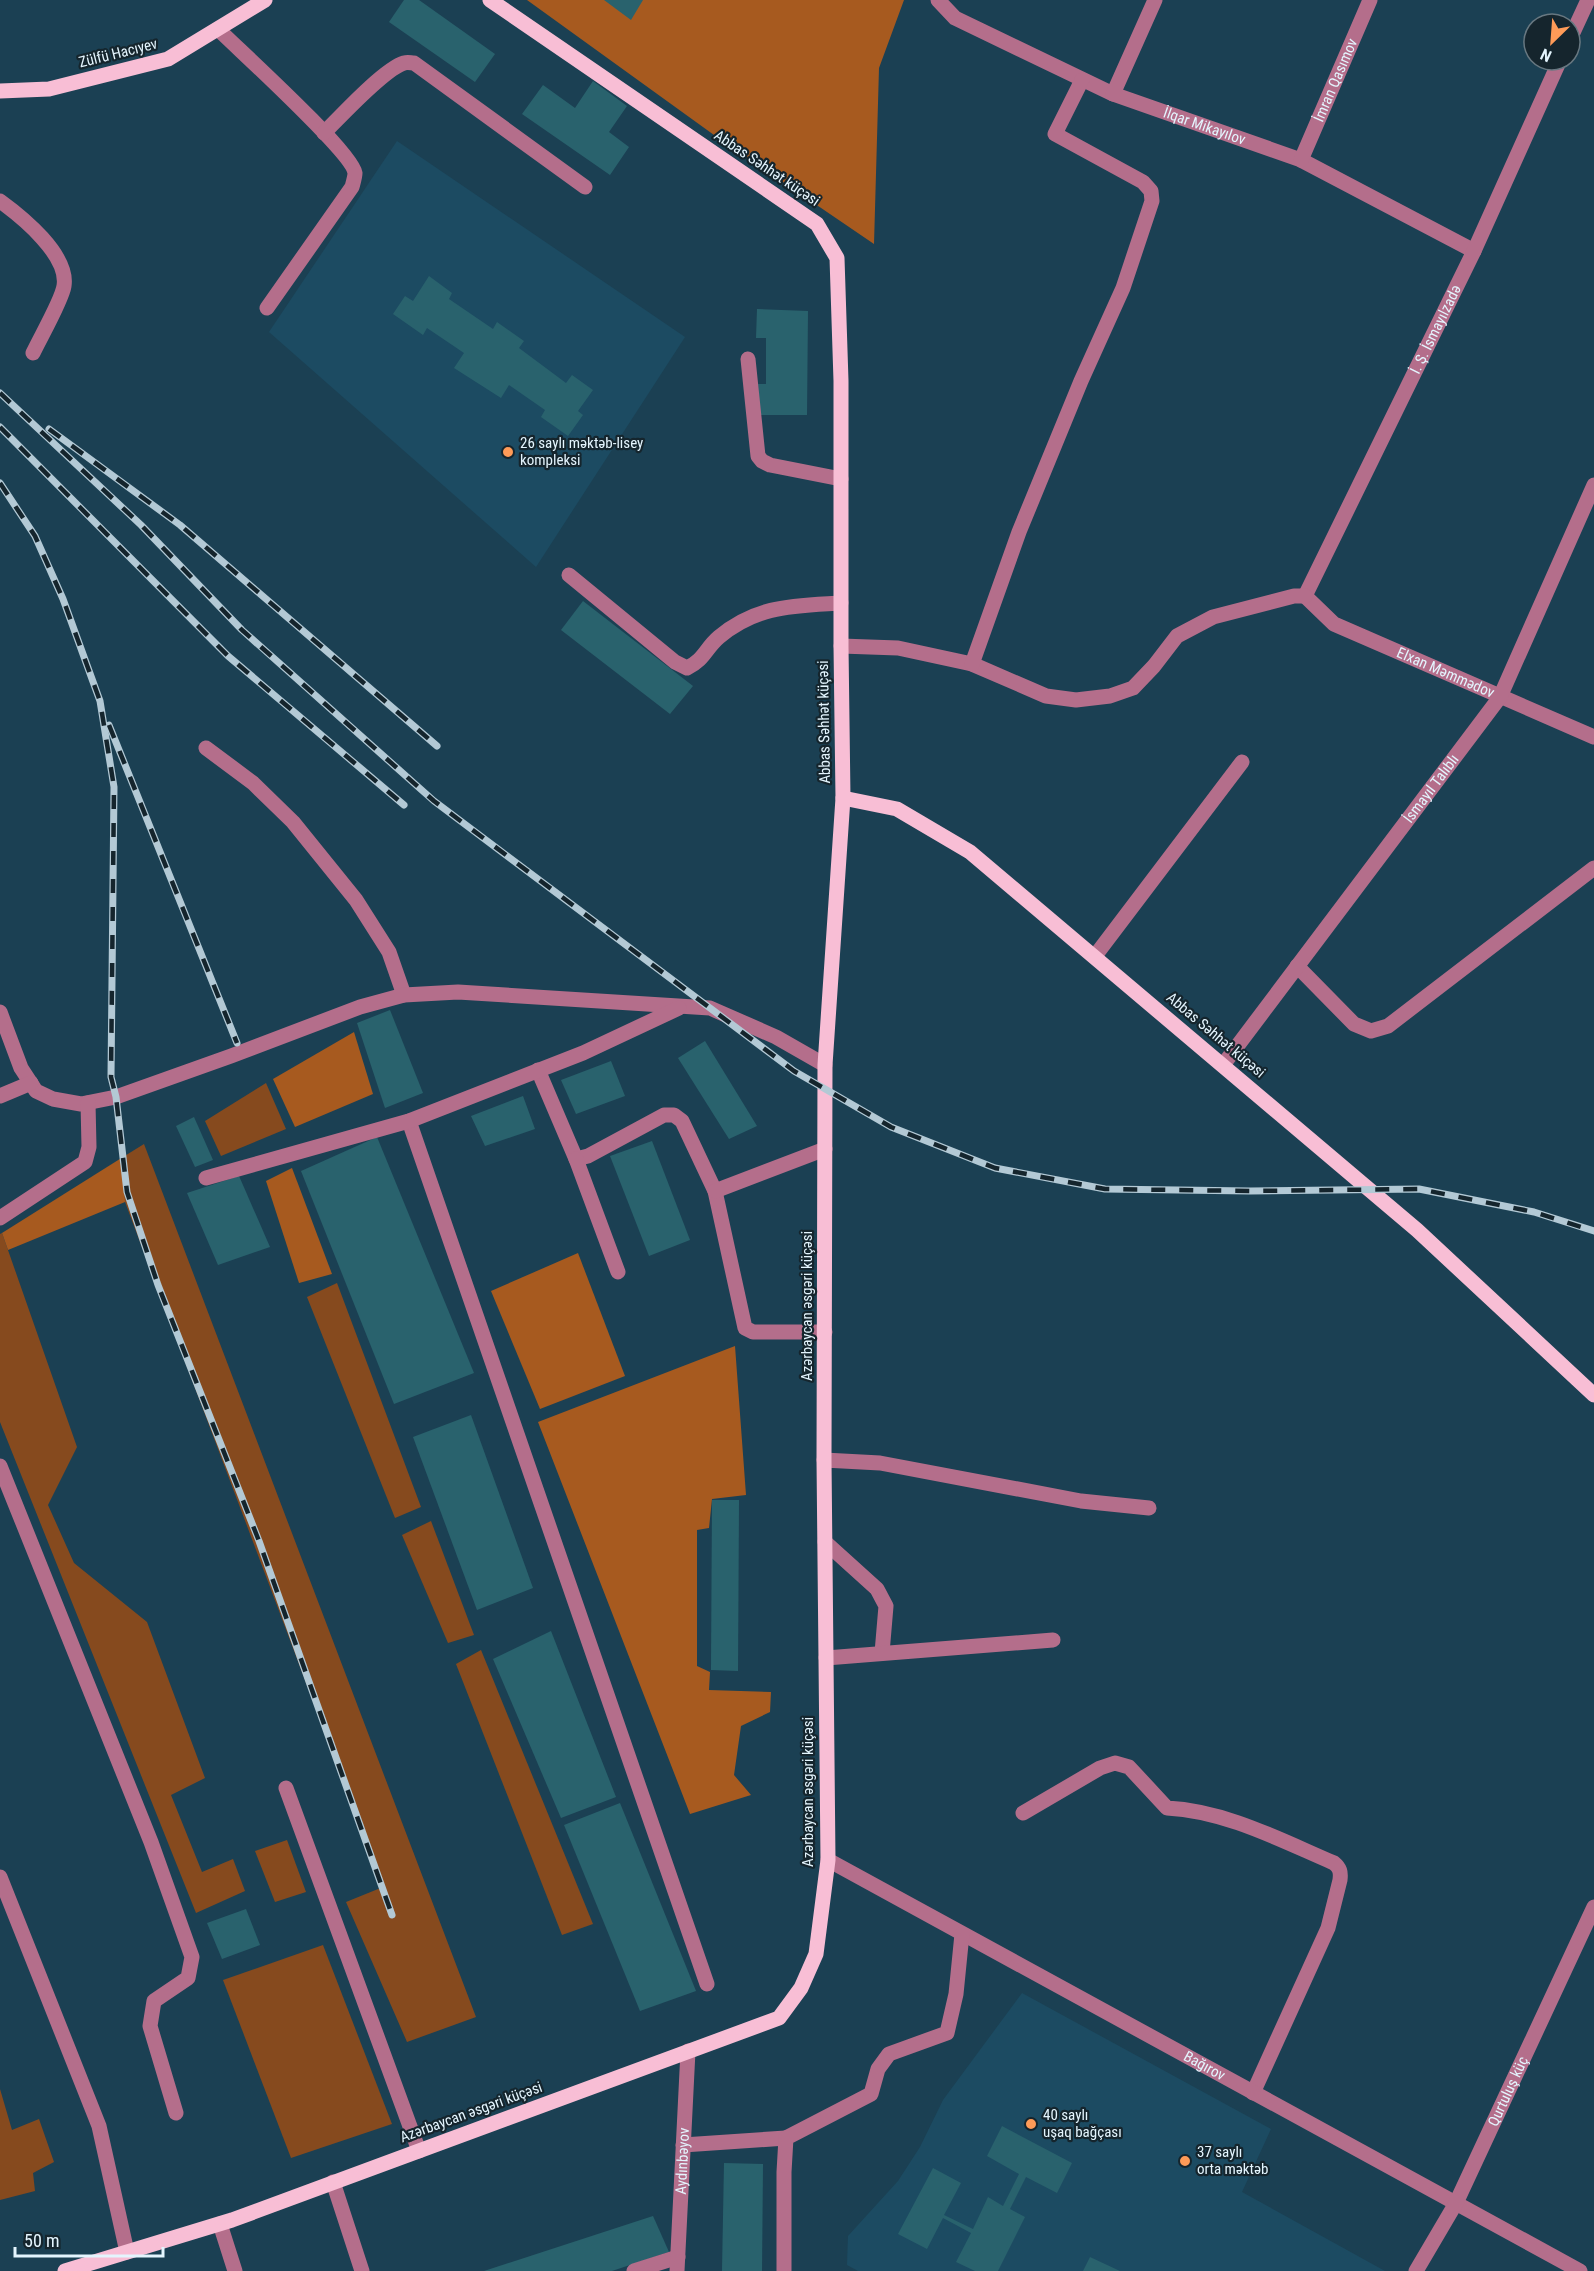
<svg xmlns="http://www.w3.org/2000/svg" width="1594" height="2271" viewBox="0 0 1594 2271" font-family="'Roboto Condensed',sans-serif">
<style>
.built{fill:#1c4b62}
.green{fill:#864a1e}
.forest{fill:#a75a1f}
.building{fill:#29626d}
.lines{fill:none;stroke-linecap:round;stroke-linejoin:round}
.minor{stroke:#b46e8b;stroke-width:15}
.major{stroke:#f8bed5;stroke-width:15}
.rail-casing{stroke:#b3c9d5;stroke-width:7}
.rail{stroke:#15252d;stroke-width:4.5;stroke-dasharray:14;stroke-linecap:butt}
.poi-dot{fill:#fe9b58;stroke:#15252d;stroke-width:2}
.labels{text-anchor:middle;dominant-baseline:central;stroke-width:4.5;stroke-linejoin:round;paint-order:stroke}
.street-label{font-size:15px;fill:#e4f5fe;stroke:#15252d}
.poi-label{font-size:15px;fill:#e4f5fe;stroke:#15252d;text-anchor:start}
</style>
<rect width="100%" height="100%" fill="#1b4053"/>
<!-- built -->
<g class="built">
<polygon points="397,141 685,337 536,567 269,332"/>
<polygon points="1022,1993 1271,2129 1242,2192 1385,2271 858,2271 847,2265 848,2236 898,2181 920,2147 943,2100"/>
</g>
<!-- green -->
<g class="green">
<polygon points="266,1083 286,1129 221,1156 205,1121"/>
<polygon points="144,1144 476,2017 407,2042 346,1902 383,1887 125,1202 123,1157"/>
<polygon points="2,1233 77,1447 48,1505 74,1563 147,1622 205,1778 171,1795 202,1872 233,1859 245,1891 196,1913 0,1422 0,1234"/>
<polygon points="337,1283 421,1507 395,1518 307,1297"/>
<polygon points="431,1521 474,1635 448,1643 402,1535"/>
<polygon points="481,1650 593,1924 562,1935 456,1664"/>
<polygon points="287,1840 306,1892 275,1902 255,1851"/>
<polygon points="323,1945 392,2124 291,2158 223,1980"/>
<polygon points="0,2089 12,2130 39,2119 54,2162 33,2173 35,2191 0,2200"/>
</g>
<!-- forest -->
<g class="forest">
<polygon points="527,0 904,0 879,68 874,244 714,135"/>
<polygon points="354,1032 373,1094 295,1127 273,1079"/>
<polygon points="123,1157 125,1202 8,1250 2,1233"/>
<polygon points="292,1168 332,1274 299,1283 266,1181"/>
<polygon points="578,1253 625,1376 540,1409 491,1291"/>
<polygon points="735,1346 746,1495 712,1499 709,1528 697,1530 697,1666 710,1672 709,1690 771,1692 770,1712 741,1726 734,1775 751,1795 690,1814 538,1422"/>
</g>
<!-- building -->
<g class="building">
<polygon points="404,0 419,0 495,54 475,82 389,22"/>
<polygon points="604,0 643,0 631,20"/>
<polygon points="593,81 627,106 609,132 629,147 610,175 522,114 543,85 575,108"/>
<polygon points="429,276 452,293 449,299 493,329 497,322 524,341 519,348 566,383 572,375 593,390 578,411 583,415 568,436 541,417 545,410 509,385 501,398 454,368 464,353 427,328 423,335 393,314 405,296 413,301"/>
<polygon points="757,309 808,311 807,415 759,415 758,384 766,384 766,338 756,338"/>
<polygon points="583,601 693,686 670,714 561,630"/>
<polygon points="390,1010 423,1093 385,1108 357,1023"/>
<polygon points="705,1041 757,1126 729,1139 678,1058"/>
<polygon points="611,1061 625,1096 576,1114 561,1080"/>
<polygon points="523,1096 535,1129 485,1146 471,1116"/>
<polygon points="194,1117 213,1160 195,1167 176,1126"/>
<polygon points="377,1137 474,1373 394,1404 301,1171"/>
<polygon points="652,1141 690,1240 649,1256 610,1156"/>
<polygon points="239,1176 270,1247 218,1265 187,1193"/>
<polygon points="471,1415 533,1588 477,1610 413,1437"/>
<polygon points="712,1500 739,1500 738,1671 711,1670"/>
<polygon points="551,1631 616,1797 561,1818 493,1659"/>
<polygon points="620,1803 696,1991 640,2011 564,1825"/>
<polygon points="246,1909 260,1945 222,1959 207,1923"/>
<polygon points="1002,2126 1072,2163 1057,2193 1026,2177 1010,2209 1025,2217 998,2271 975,2271 956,2262 971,2233 943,2218 927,2249 898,2234 933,2168 961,2183 944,2215 973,2229 988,2197 1003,2206 1019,2174 987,2156"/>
<polygon points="724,2163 763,2164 762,2271 722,2271"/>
<polygon points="653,2216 669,2252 612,2271 484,2271"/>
<polygon points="1090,2257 1120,2271 1083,2271"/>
</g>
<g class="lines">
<!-- minor -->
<g class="minor">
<path id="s1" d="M 938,0 L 955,18 L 1113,94 L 1301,160 L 1474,251"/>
<path d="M 218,29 C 239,50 352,152 355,173 C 355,177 353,183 352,187 L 267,308"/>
<polyline points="1570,39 1588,0"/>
<polyline points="1113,94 1155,0"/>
<path d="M 324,133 C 340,117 384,69 404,63 C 408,62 411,63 414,63 L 585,187"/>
<path id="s2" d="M 1301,160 L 1370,0"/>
<path d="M 0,201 C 22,217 69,255 64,286 C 62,300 40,338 33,353"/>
<polyline points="748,359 758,456 762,461 770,465 841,479"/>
<path d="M 569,575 L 675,662 L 687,668 C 705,659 705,649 719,637 C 757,605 794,606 841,603"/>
<path id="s3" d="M 1305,596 L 1474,251 L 1560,60"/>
<path id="s4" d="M 1305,596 L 1334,624 L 1594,737"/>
<polyline points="841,646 898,648 972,664 1046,696 1076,700 1110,696 1133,688 1154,666 1177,636 1213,617 1294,596 1305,596"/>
<polyline points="972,664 1019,532 1081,381 1123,288 1152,201 1151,191 1143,182 1055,134 1082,80"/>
<polyline points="206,748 253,783 293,822 356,900 389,952 404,995"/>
<polyline points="1095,956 1242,762"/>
<polyline points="1297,966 1354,1024 1371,1031 1388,1026 1594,868"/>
<polyline points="0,1012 21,1068 36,1091 53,1099 81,1104 116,1097 231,1056 360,1007 404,995 458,992 710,1008 776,1037 825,1065"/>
<path id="s5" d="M 1223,1065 L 1500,697 L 1594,485"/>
<polyline points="538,1070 576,1159 588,1156 664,1115 674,1115 682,1121 715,1191 745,1328 753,1332 825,1332"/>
<polyline points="0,1096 31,1083"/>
<polyline points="409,1121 707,1984"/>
<polyline points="576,1159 618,1272"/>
<polyline points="206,1178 409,1121 583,1053 679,1008"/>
<polyline points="715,1191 825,1149"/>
<polyline points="0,1218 85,1162 89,1147 88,1103"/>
<polyline points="824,1460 880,1463 1081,1501 1149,1508"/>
<polyline points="0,1466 151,1842 192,1957 188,1978 154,2001 150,2026 176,2113"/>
<polyline points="825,1542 877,1589 886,1606 882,1653"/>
<polyline points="826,1658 1053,1640"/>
<polyline points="286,1788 419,2151"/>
<path d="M 1023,1813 L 1100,1768 L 1115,1763 L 1129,1767 L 1167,1808 C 1226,1811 1280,1840 1334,1863 C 1340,1868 1341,1872 1340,1880 L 1328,1928 L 1253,2093"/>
<path id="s6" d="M 828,1860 L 1580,2271"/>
<polyline points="0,1877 99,2126 127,2252"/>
<polyline points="683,2145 786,2138"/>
<polyline points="333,2182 362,2271"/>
<polyline points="220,2224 235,2271"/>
<polyline points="634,2271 678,2257"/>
<path id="s7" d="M 677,2271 L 688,2051"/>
<polyline points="784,2271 784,2172 786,2138 871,2094 878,2069 889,2054 947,2033 956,1994 962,1934"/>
<path id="s8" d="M 1416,2271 L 1456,2203 L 1594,1907"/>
</g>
<!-- major -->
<g class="major">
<polyline points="0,91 49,89 168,59 265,0"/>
<polyline points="843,798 897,809 970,852 1417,1230 1594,1395"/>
<polyline points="65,2271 232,2220 779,2018 801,1988 816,1954 828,1860 824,1460 825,1065 843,798 841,646 841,381 837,258 817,224 490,0"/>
</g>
<defs>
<g id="rail">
<polyline points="0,393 141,525 242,630 434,801 794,1071 891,1127 995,1168 1105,1189 1250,1191 1419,1189 1534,1212 1594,1231"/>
<polyline points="0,427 228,656 404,805"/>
<polyline points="49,429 180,525 437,746"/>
<polyline points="0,483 35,536 63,599 100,701 114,787 111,1077 116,1097 127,1192 158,1285 259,1541 392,1915"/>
<polyline points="109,725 237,1043"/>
</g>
</defs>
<!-- rail casing -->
<use href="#rail" class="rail-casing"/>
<!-- rail -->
<use href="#rail" class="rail"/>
</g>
<!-- markers -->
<g class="poi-dot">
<circle cx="508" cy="452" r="6"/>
<circle cx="1031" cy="2124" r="6"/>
<circle cx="1185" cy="2161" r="6"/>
</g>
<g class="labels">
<!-- street labels -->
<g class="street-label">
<text transform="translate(118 53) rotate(-14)">Zülfü Hacıyev</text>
<text stroke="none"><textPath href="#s2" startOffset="87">İmran Qasımov</textPath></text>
<text stroke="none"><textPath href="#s1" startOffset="297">İlqar Mikayılov</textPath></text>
<text transform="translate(767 168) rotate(34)">Abbas Səhhət küçəsi</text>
<text stroke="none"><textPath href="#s3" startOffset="297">İ. Ş. İsmayılzadə</textPath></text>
<text stroke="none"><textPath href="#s4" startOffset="162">Elxan Məmmədov</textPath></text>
<text transform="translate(824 722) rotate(-91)">Abbas Səhhət küçəsi</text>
<text stroke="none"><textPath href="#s5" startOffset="346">İsmayıl Talıblı</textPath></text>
<text transform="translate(1216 1035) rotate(40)">Abbas Səhhət küçəsi</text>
<text transform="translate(807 1306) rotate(-90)">Azərbaycan əsgəri küçəsi</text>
<text transform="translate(808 1792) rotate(-90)">Azərbaycan əsgəri küçəsi</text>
<text stroke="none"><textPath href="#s6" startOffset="429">Bağırov</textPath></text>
<text stroke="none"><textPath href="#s8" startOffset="202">Qurtuluş küç</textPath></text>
<text transform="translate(471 2112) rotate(-20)">Azərbaycan əsgəri küçəsi</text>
<text stroke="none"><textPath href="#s7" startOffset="110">Aydınbəyov</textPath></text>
</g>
<!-- poi labels -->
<g class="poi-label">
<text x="520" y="443">26 saylı məktəb-lisey<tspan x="520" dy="17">kompleksi</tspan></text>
<text x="1043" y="2115">40 saylı<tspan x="1043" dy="17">uşaq bağçası</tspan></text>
<text x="1197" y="2152">37 saylı<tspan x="1197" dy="17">orta məktəb</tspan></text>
</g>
</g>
<!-- north arrow -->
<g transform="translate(1552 42) rotate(205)"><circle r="28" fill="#15252d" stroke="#687881" stroke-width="1.5"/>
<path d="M0-4.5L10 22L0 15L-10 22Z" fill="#fe9b58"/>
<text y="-9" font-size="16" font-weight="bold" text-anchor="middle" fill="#e4f5fe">N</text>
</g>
<!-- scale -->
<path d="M15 2247v9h148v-9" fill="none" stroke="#e4f5fe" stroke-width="3"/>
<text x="24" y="2247" font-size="18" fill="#e4f5fe" stroke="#15252d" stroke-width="4.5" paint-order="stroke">50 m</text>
</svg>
